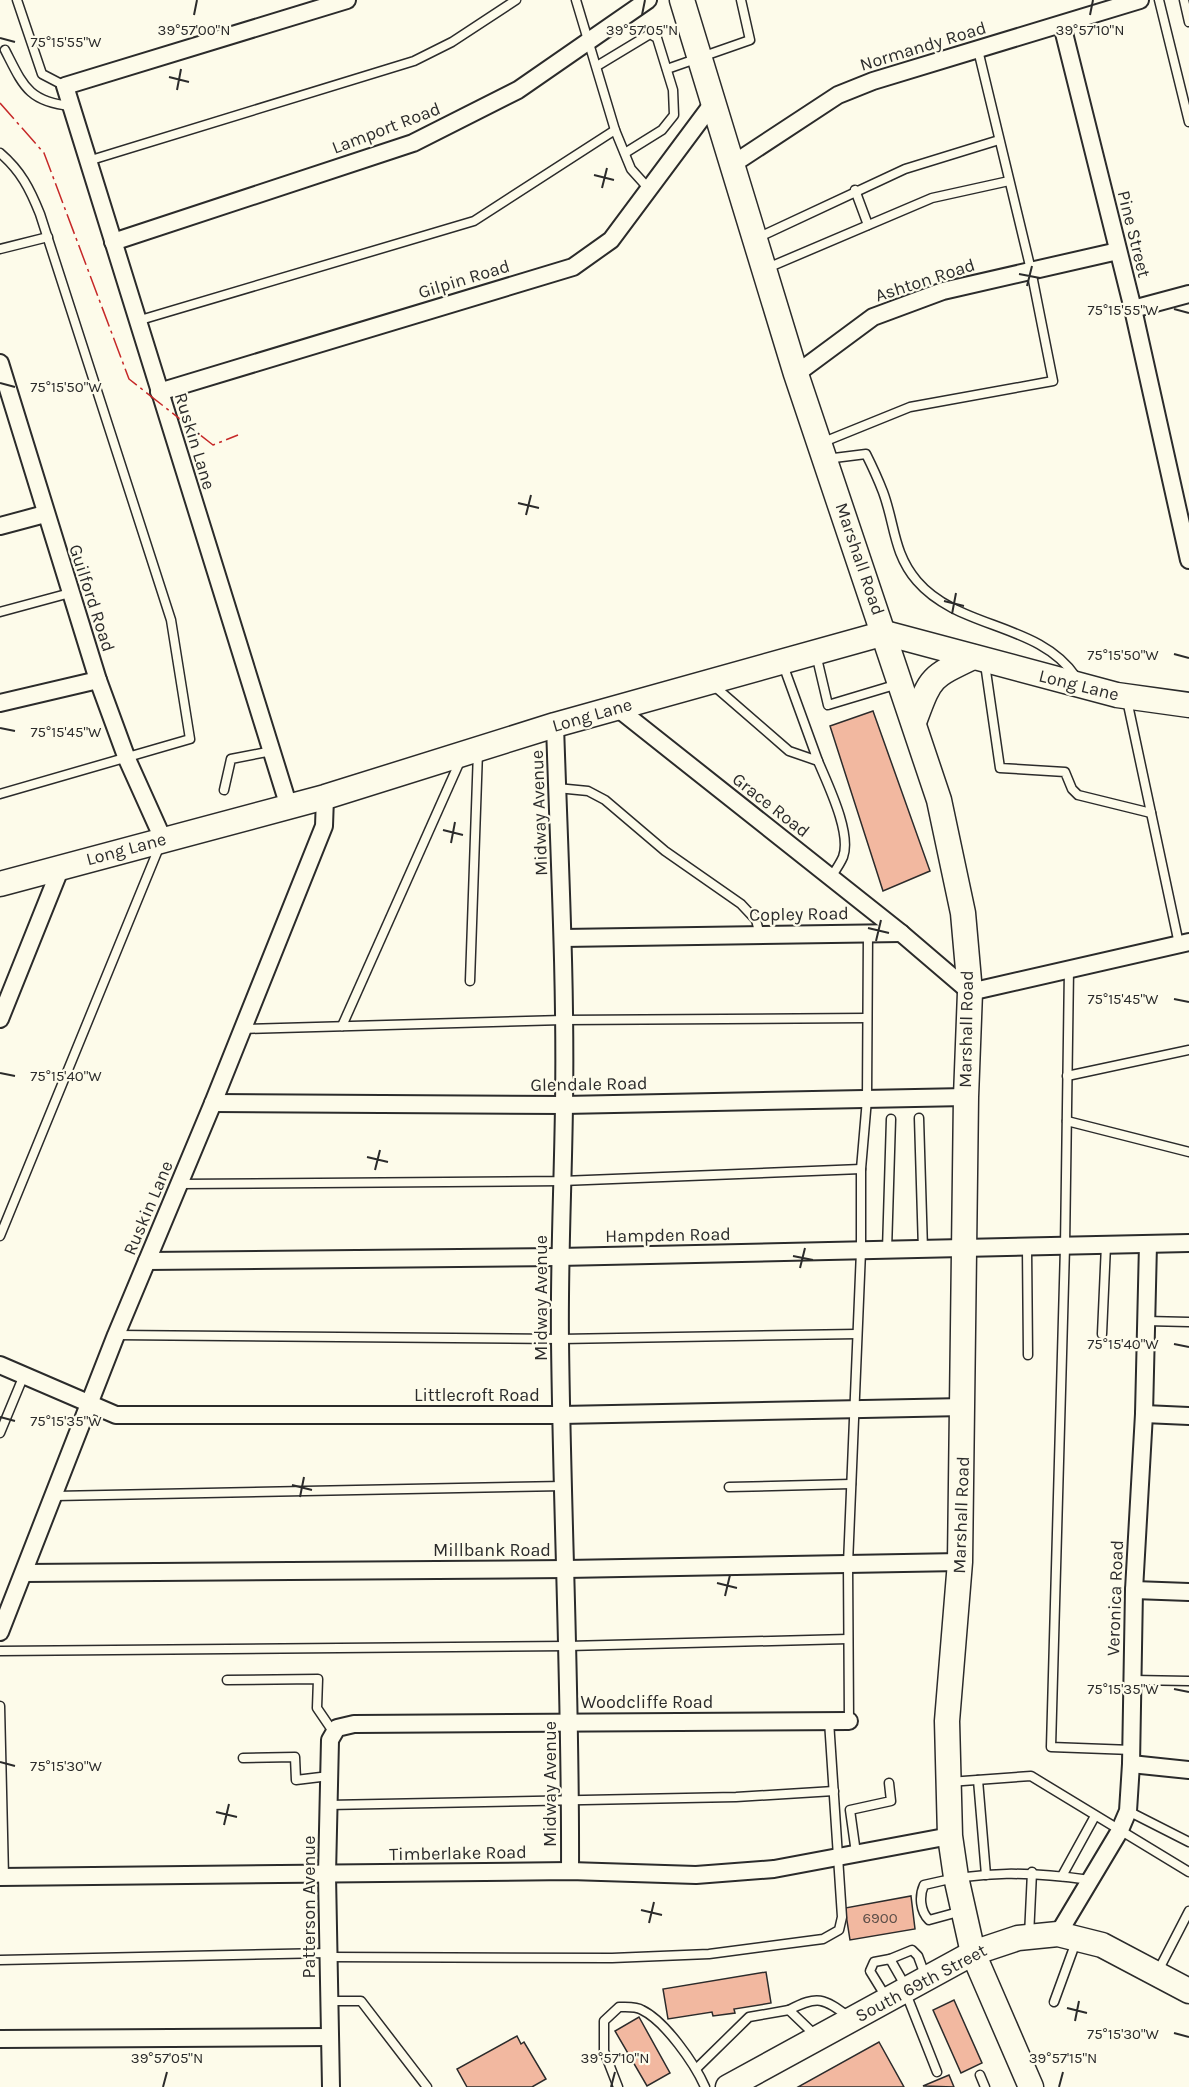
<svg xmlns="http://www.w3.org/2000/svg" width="1189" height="2087" viewBox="0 0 1189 2087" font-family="Karla,sans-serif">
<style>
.building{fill:#f2b8a0;stroke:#2b2b2b;stroke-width:1.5}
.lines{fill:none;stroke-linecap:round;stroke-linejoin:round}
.lane-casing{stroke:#2b2b2b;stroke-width:11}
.street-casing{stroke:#2b2b2b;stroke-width:20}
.secondary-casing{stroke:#2b2b2b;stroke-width:27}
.lane{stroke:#fdfbea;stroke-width:8}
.street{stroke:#fdfbea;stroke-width:16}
.secondary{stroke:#fdfbea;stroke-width:24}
.power{stroke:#c62828;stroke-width:1.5;stroke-dasharray:21 4.5 3 4.5;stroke-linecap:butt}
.ticks{fill:none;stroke:#2b2b2b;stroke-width:2}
.labels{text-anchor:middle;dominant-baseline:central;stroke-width:4.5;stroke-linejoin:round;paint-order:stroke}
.number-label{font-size:15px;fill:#5d4e48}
.street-label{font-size:18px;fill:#2b2b2b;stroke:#fdfbea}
.ticks-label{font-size:15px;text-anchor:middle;fill:#2b2b2b;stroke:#fdfbea;stroke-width:4.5;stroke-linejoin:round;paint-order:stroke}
</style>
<rect width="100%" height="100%" fill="#fdfbea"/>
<!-- building -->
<g class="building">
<polygon points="873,711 930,871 883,891 830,726"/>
<polygon points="911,1896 915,1929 850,1940 845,1908"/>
<polygon points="766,1972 771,2003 734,2009 735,2013 713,2016 712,2012 668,2019 663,1989"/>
<polygon points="954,2000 982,2063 961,2073 933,2010"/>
<polygon points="639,2017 670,2073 647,2086 615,2031"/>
<polygon points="517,2036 521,2044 524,2042 546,2079 532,2087 467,2087 457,2069"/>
<polygon points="879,2042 904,2087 798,2087"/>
<polygon points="949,2075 954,2087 923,2086"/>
</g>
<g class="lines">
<defs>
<g id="lane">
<polyline points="17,0 42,74 65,86"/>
<polyline points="576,0 615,130 631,169 649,189"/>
<polyline points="1159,0 1189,122"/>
<polyline points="1184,0 1189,22"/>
<path d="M 5,50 C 23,85 28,102 71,106"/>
<polyline points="597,66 650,34 657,38 673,90 674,115 662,130 625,153"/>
<polyline points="667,69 750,40 741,0"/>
<path d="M 0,153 C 21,171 30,189 40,214 L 171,620 L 190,739 L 0,794"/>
<polyline points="88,161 414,61 452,42 516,0"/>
<polyline points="855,190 868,225"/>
<polyline points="755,239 905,169 999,140"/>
<polyline points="0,249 48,237"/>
<polyline points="765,269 932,198 1009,181"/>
<polyline points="137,321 474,221 615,130"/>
<polyline points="821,443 910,407 1053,381 1031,270 978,50"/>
<path d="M 826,459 L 866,454 C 872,466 878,479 883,492 C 895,524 893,553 917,581 C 959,630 1039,622 1076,677"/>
<polyline points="0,612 70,593"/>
<polyline points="816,654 828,705 898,684"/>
<polyline points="985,664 1000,768 1065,772 1072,789 1078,795 1151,813"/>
<polyline points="713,685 789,751 818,761 782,662"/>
<polyline points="1127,700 1179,944"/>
<path d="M 818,761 C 827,783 852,833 843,857 C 840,864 835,871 831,877"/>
<polyline points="557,788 588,791 605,800 665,851 741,904 756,920 760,935"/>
<polyline points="224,790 231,759 272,751"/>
<polyline points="1069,969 1065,1247 1051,1747 1132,1750"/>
<polyline points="470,981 478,751"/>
<polyline points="342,1026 460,761"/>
<polyline points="241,1029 563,1020 867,1018"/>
<polyline points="1067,1076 1189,1050"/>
<polyline points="919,1118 923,1250"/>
<polyline points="1067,1121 1189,1152"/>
<polyline points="179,1184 562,1181 861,1169"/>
<polyline points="0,1236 160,845"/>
<polyline points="1027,1248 1028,1355"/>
<polyline points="887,1250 891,1119"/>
<polyline points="1146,1321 1189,1322"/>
<polyline points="1102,1334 1106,1245"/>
<polyline points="116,1335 560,1339 857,1334"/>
<polyline points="0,1433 24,1375"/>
<polyline points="729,1487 851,1484"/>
<polyline points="55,1496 564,1486"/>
<polyline points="0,1651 568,1646 848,1639"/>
<polyline points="227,1680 318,1679 317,1708 334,1733"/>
<polyline points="1133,1680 1189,1681"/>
<polyline points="0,1706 4,1877"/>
<polyline points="849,1721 848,1564 861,1251 861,1169 867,1099 868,933"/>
<polyline points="243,1758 295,1757 296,1780 329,1776"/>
<polyline points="978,1780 986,1875"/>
<polyline points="949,1782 1031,1776 1189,1872"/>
<polyline points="328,1805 736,1797 834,1791"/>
<polyline points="1128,1811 1189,1842"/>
<polyline points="856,1853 850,1810 891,1801 889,1783"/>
<polyline points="1062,1876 1095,1816"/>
<path d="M 962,1911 L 929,1920 C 920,1911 919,1896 924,1885 C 983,1870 1030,1872 1090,1880"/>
<polyline points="1029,1936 1032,1872"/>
<polyline points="329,1957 612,1958 709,1954 823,1939 839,1930 842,1917 829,1721"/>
<polyline points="890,1959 912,1950 918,1956 925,1975"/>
<polyline points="0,1960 328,1953"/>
<polyline points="1157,1973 1189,1911"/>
<polyline points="905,1991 937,2072"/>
<polyline points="886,1997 870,1971 874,1962 890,1959 906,1987"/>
<polyline points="329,2001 361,2001 427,2087"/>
<polyline points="1054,2002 1077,1939"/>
<path d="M 789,2010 C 818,1995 823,1998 849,2017"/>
<polyline points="697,2068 749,2017 789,2010 815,2035"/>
<polyline points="980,2075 985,2087"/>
<path d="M 618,2087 L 604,2051 L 604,2021 L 619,2007 C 626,2007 636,2006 642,2010 C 665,2021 695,2064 705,2087"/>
</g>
<g id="street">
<polyline points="1062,25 1133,309 1189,560"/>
<polyline points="733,164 838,95 873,81 1140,0"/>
<polyline points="113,242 413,143 518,90 648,0"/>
<polyline points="1133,309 1189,294"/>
<polyline points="0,363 98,680 127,759 163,839"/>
<polyline points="796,374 873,317 943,291 1118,251"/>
<polyline points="159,392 573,267 611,240 713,103"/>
<polyline points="0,526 45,514"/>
<polyline points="0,703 98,680"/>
<polyline points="616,707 901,933 970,992 1189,942"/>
<path d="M 555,725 C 559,852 566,979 564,1105 C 563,1184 559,1262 560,1341 C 562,1518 571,1694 570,1871"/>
<polyline points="289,807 65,86 347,0"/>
<polyline points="563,938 901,933"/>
<polyline points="0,1019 61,867"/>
<polyline points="213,1103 564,1105 966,1097"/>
<polyline points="147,1261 559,1257 1189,1243"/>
<polyline points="0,1365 116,1415 561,1415 964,1407"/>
<polyline points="1144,1414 1189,1416"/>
<polyline points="24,1573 566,1569 960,1562"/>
<polyline points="1134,1590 1189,1592"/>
<polyline points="0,1632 116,1335 213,1103 324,826 325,797"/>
<polyline points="1131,1764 1189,1770"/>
<polyline points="0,1877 570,1871 696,1875 774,1869 950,1836"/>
<polyline points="1058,1934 1119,1832 1128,1811 1131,1764 1134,1590 1144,1414 1148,1244"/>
<polyline points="0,2039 330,2037"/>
<polyline points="331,2087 327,1875 330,1740 337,1728 354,1724 849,1721"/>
</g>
<g id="secondary">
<polyline points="682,0 796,374 939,800 963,913 970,992 966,1097 960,1562 947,1721 950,1836 956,1877 973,1953 1031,2087"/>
<path d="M 914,722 C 931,677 929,678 973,657"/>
<polyline points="0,884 325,797 555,725 885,633 1117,695 1189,705"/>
<polyline points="728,2087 973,1953 1018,1938 1058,1934 1102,1945 1189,1991"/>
</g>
</defs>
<!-- lane casing -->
<use href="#lane" class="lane-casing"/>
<!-- street casing -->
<use href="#street" class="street-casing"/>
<!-- secondary casing -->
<use href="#secondary" class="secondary-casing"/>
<!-- lane -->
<use href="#lane" class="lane"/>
<!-- street -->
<use href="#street" class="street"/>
<!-- secondary -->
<use href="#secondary" class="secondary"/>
<!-- power -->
<polyline class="power" points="0,103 44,153 129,379 213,445 238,435"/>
</g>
<!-- ticks -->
<path class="ticks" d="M 194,15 L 197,0M 642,15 L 645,0M 1090,15 L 1093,0M 0,38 L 15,42M 169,77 L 189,82M 177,90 L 181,69M 594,175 L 614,180M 602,188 L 607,168M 1019,274 L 1040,278M 1027,286 L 1032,266M 1174,309 L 1189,313M 0,383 L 15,387M 518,503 L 539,508M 526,515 L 531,495M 944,601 L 964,606M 952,614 L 956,593M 1174,654 L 1189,658M 0,728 L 15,731M 443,830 L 463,835M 451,843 L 455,822M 868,928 L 889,933M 876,941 L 881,920M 1174,999 L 1189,1002M 0,1073 L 15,1076M 367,1157 L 388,1162M 375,1170 L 380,1150M 793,1256 L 813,1260M 800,1268 L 805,1248M 1174,1344 L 1189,1347M 0,1417 L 15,1421M 292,1485 L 312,1490M 300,1497 L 304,1477M 717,1583 L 737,1588M 725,1596 L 730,1575M 1174,1689 L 1189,1692M 0,1762 L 15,1766M 216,1812 L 237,1817M 224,1825 L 229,1804M 641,1910 L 662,1915M 649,1923 L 654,1902M 1067,2008 L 1087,2013M 1075,2021 L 1079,2001M 1174,2033 L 1189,2037M 163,2087 L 167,2072M 611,2087 L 615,2072M 1059,2087 L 1063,2072"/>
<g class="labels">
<!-- number labels -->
<g class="number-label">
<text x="880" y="1918">6900</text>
</g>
<!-- street labels -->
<g class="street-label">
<text transform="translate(923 46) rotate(-17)">Normandy Road</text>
<text transform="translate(386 128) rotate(-21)">Lamport Road</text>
<text transform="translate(1134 234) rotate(76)">Pine Street</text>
<text transform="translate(464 279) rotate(-17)">Gilpin Road</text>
<text transform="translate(925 280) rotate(-18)">Ashton Road</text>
<text transform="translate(195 441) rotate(73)">Ruskin Lane</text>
<text transform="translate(860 559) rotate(71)">Marshall Road</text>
<text transform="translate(92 598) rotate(72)">Guilford Road</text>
<text transform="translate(1079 685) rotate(14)">Long Lane</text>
<text transform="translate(592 715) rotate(-16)">Long Lane</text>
<text transform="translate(771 805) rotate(38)">Grace Road</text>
<text transform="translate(539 813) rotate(-92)">Midway Avenue</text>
<text transform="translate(126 849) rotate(-15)">Long Lane</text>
<text transform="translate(799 914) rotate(-1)">Copley Road</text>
<text transform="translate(966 1029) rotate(-89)">Marshall Road</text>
<text transform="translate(589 1084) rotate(-1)">Glendale Road</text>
<text transform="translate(148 1208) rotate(-67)">Ruskin Lane</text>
<text transform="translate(668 1235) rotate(-1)">Hampden Road</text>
<text transform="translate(541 1298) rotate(-90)">Midway Avenue</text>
<text x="477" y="1395">Littlecroft Road</text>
<text transform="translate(961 1515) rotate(-88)">Marshall Road</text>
<text x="492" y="1550">Millbank Road</text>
<text transform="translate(1115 1598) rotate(-88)">Veronica Road</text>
<text x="647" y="1702">Woodcliffe Road</text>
<text transform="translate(550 1784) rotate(-90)">Midway Avenue</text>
<text transform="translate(458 1853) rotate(-1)">Timberlake Road</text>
<text transform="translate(309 1907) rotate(-90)">Patterson Avenue</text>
<text transform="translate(921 1983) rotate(-28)">South 69th Street</text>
</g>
</g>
<g class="ticks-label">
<text x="194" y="35">39°57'00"N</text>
<text x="642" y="35">39°57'05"N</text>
<text x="1090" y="35">39°57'10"N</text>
<text x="66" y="47">75°15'55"W</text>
<text x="1123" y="315">75°15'55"W</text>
<text x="66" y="392">75°15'50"W</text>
<text x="1123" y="660">75°15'50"W</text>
<text x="66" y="737">75°15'45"W</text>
<text x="1123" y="1004">75°15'45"W</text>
<text x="66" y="1081">75°15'40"W</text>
<text x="1123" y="1349">75°15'40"W</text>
<text x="66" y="1426">75°15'35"W</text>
<text x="1123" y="1694">75°15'35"W</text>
<text x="66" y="1771">75°15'30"W</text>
<text x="1123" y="2039">75°15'30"W</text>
<text x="167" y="2063">39°57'05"N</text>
<text x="615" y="2063">39°57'10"N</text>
<text x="1063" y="2063">39°57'15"N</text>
</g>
</svg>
